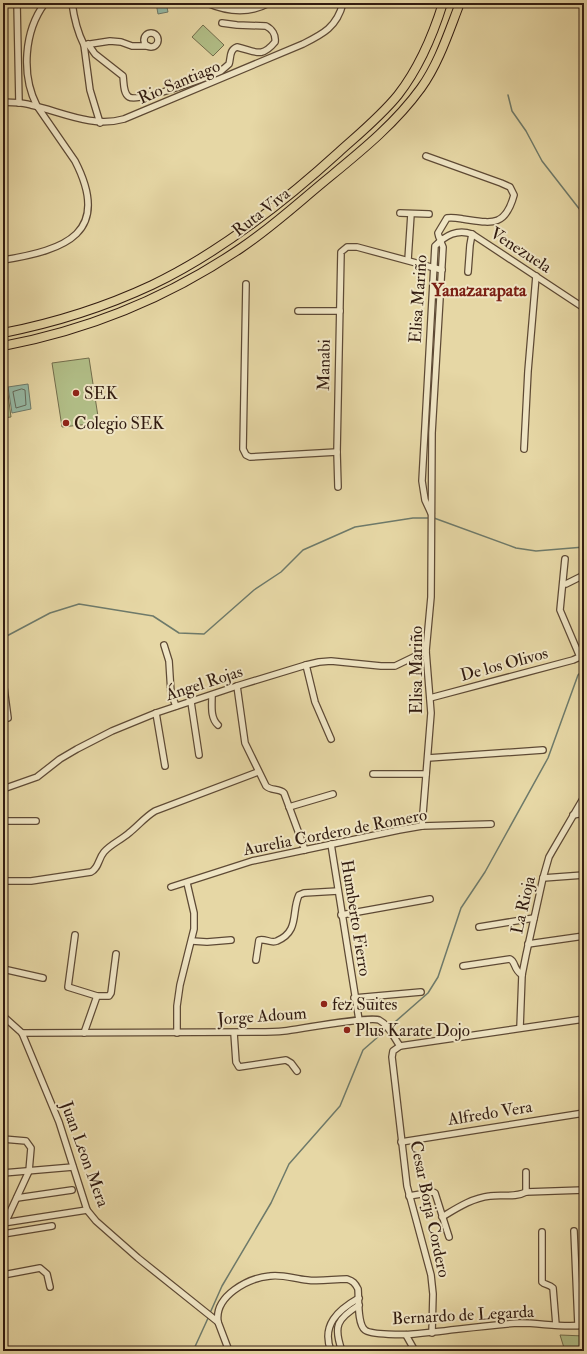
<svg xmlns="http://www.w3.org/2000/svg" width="587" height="1354" viewBox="0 0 587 1354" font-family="'IM FELL Double Pica',serif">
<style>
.green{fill:#b2bf88;stroke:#726d4c}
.water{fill:#96baa6;stroke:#6e7a6a}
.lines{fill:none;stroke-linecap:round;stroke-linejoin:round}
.shore{stroke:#646a5b;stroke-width:1}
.stream{stroke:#6e7a6a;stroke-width:1.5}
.minor-casing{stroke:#5e4a35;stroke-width:8}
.highway-casing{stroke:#311b10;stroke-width:10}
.minor{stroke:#efe5c4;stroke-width:5.5}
.highway{stroke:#e6d7a5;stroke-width:8}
.poi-dot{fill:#8f2418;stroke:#efe5c4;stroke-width:1.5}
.labels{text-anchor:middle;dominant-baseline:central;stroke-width:4;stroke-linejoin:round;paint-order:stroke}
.street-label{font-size:17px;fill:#311b10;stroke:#efe5c4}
.poi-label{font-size:17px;fill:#311b10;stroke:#efe5c4;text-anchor:start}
.neighbourhood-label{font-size:18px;font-weight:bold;fill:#7a1f14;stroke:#efe5c4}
</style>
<rect width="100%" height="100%" fill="#e6d7a5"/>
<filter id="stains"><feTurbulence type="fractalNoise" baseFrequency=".005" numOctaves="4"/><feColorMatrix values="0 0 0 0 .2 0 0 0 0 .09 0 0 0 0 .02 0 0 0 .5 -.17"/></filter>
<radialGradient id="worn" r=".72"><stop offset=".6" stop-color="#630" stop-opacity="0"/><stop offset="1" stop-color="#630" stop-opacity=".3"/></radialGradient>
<!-- green -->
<g class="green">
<polygon points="203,25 224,45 213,56 192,37"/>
<polygon points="89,358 99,423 62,427 52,363"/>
<polygon points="7,387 11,417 3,418 3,388"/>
<polygon points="560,1335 584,1336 584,1351 565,1351"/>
</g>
<!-- water -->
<g class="water">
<polygon points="156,3 166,3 168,12 158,14"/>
<polygon points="28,384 31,409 12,413 8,387"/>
</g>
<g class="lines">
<!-- shore -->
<polygon class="shore" points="22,389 25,390 26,405 16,408 13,392"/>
<!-- stream -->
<g class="stream">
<polyline points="508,95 512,111 526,131 542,161 584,215"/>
<polyline points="434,518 516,548 536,551 584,547"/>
<polyline points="3,638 50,613 79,604 153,616 179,633 204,634 254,590 281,572 303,550 355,527 413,518 430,518"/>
<polyline points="210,1313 222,1286 271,1203 289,1164 340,1106 363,1050 428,993 438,977 461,908 485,872 548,758 578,675 584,669"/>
<polyline points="193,1351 209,1316"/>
</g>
<defs>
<g id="minor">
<polyline points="17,3 19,103"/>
<path d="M 72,3 C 74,18 77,31 84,45"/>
<path d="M 207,3 C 228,12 249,14 269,3"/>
<circle cx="151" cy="40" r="7"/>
<path d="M 88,44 L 95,54 L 123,76 C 124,83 123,93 129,97 C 139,103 208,77 221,71 L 229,64 C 231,58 229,50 237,47 C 255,51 261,59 275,42 C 276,35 272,29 266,26 L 237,25 L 222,23"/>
<path d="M 3,102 C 12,103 22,102 31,105 C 62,112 92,128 124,119 L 303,44 C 323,34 337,27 343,3"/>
<polyline points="100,123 90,90 84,45 110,41 121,42 132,46 148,46"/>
<path d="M 426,156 L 501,183 L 510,187 L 514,195 C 505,228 491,223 463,219 C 457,218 452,217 447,218 L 438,233 L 439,237 L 442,239"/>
<polyline points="400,213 429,214"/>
<path d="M 3,260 C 66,250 112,233 75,161 L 37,106 C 21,75 24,31 45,3"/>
<polyline points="408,260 411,214"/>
<polyline points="468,272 470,245 472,234"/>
<polyline points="246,284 243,449 246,455 250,457 337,452"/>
<polyline points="298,311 340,311"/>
<polyline points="524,449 528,371 536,276"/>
<polyline points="338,487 337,452 341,252 347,247 357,247 442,270"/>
<path d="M 431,513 L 425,500 L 422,481 L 435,246 C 446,235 457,229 472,234 L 584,308"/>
<polyline points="565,559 560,610 580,657"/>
<polyline points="566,584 584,575"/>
<polyline points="164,645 169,661 171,693 176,706"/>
<polyline points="306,665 315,702 331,739"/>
<polyline points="3,680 8,718"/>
<path d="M 237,686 L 245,743 L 266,786 C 271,791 279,788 284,793 L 305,850"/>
<path d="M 212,695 C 212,705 210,718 218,725"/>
<polyline points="430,698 573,660 584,655"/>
<polyline points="191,702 199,755"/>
<polyline points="156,713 165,766"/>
<polyline points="428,758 543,750"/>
<polyline points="373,774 426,774"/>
<polyline points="3,789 37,777 60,759 77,749 112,731 156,713 237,686 306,665 319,662 331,661 381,666 395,666 426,651"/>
<polyline points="289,807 333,794"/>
<polyline points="573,815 584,813"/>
<polyline points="3,821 36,821"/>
<polyline points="422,826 431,713 426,651 431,597 432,433 443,247 440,240"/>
<polyline points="331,844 359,1020"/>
<polyline points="543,878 584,875"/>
<path d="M 3,881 L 31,881 L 91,872 C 99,868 98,859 104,852 C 111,844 121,840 129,833 C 138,826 145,817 155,811 L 258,772"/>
<polyline points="171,887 252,861 399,830 422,826 491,824"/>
<polyline points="341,915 430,899"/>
<polyline points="479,927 534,918"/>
<polyline points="75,935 68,987 97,996 109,996 111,993 116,954"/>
<polyline points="192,941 207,942 231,940"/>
<polyline points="528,944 584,936"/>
<path d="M 256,960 L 259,940 C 265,938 271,944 277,941 C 300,931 291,912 299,895 L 304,893 L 338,891"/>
<path d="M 463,966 L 510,959 C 516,962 513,969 522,975"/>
<polyline points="3,969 43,978"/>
<polyline points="354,998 421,992"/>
<polyline points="3,1016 22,1033 59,1122 87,1210 96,1221 138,1258 218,1322 229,1351"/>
<polyline points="520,1028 522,975 526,955 543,878 549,857 553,850 584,797"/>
<path d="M 22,1033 L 257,1032 C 266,1032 275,1032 284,1031 C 300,1029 369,1016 379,1020 C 389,1025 394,1038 400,1046"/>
<polyline points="84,1033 97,996"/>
<polyline points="177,1033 177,1006 180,985 194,929 194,913 187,883"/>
<polyline points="234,1033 236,1062 239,1067 286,1060 291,1063 297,1071"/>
<polyline points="3,1139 26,1141 31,1148 29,1171 5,1223"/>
<polyline points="401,1142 584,1113"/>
<polyline points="526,1172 526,1192"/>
<polyline points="3,1173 73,1167"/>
<polyline points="409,1196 433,1192 435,1193 449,1237"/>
<polyline points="17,1198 72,1190"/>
<path d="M 442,1217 C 457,1208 472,1198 490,1196 C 502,1194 515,1198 526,1192 L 584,1190"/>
<polyline points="3,1223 87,1210"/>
<polyline points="574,1231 578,1325"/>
<path d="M 542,1232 L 542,1282 C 545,1285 549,1284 553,1288 L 556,1325"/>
<polyline points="3,1234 52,1226"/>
<polyline points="3,1275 40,1268 47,1274 50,1287"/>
<path d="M 218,1322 C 214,1296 248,1278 270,1276 C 282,1274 295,1279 307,1280 C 319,1282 334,1279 347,1279 C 353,1281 355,1283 358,1289 C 359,1299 357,1324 365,1330 C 371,1335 405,1335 414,1334 C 449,1331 484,1325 520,1323 C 541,1323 563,1328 584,1325"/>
<polyline points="432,1333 433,1294 431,1275 407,1186 392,1057 393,1051 400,1046 584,1019"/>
<polyline points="406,1335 415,1351"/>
<path d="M 331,1351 C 321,1325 338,1310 359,1298"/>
<path d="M 342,1351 C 333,1326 337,1319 359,1305"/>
</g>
<g id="highway">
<path d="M 3,333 C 54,323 105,307 152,285 C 221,252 283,203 339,152 C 359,134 381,116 398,95 C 419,68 433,35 443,3"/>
<path d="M 3,346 C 88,330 169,297 241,248 C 271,228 298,203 326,180 C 360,152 395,124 421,88 C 439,63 449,31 460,3"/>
</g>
</defs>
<!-- minor casing -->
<use href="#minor" class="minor-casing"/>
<!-- highway casing -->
<use href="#highway" class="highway-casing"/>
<!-- minor -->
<use href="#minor" class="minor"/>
<!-- highway -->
<use href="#highway" class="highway"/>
</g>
<!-- markers -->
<g class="poi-dot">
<circle cx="76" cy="393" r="4"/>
<circle cx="66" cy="423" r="4"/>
<circle cx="324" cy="1004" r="4"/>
<circle cx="347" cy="1030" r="4"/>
</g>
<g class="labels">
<!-- street labels -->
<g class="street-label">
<text transform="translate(179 82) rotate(-23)">Rio Santiago</text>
<text transform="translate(261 212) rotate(-38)">Ruta Viva</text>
<text transform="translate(521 250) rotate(33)">Venezuela</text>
<text transform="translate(418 299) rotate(-86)">Elisa Mariño</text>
<text transform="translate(324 365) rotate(-89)">Manabi</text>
<text transform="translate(504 664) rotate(-15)">De los Olivos</text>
<text transform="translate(416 670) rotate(-90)">Elisa Mariño</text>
<text transform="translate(204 683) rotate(-18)">Ángel Rojas</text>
<text transform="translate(335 832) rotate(-11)">Aurelia Cordero de Romero</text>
<text transform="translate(523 905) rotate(-77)">La Rioja</text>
<text transform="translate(356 918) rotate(81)">Humberto Fierro</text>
<text transform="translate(262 1016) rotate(-4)">Jorge Adoum</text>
<text transform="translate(490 1113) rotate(-9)">Alfredo Vera</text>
<text transform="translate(85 1154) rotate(70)">Juan Leon Mera</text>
<text transform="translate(430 1209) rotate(78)">Cesar Borja Cordero</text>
<text transform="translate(463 1315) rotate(-3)">Bernardo de Legarda</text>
</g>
<!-- poi labels -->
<g class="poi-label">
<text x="84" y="393">SEK</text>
<text x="74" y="423">Colegio SEK</text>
<text x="332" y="1004">fez Suites</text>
<text x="355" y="1030">Plus Karate Dojo</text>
</g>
<!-- neighbourhood labels -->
<g class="neighbourhood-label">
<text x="479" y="290">Yanazarapata</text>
</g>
</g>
<!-- margin -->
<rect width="587" height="1354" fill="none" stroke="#e6d7a5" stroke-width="16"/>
<rect x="4" y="4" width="579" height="1346" fill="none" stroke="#311b10" stroke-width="2"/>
<rect x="8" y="8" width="571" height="1338" fill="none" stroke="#311b10"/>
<rect width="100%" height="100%" filter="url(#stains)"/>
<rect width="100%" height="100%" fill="url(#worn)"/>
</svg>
